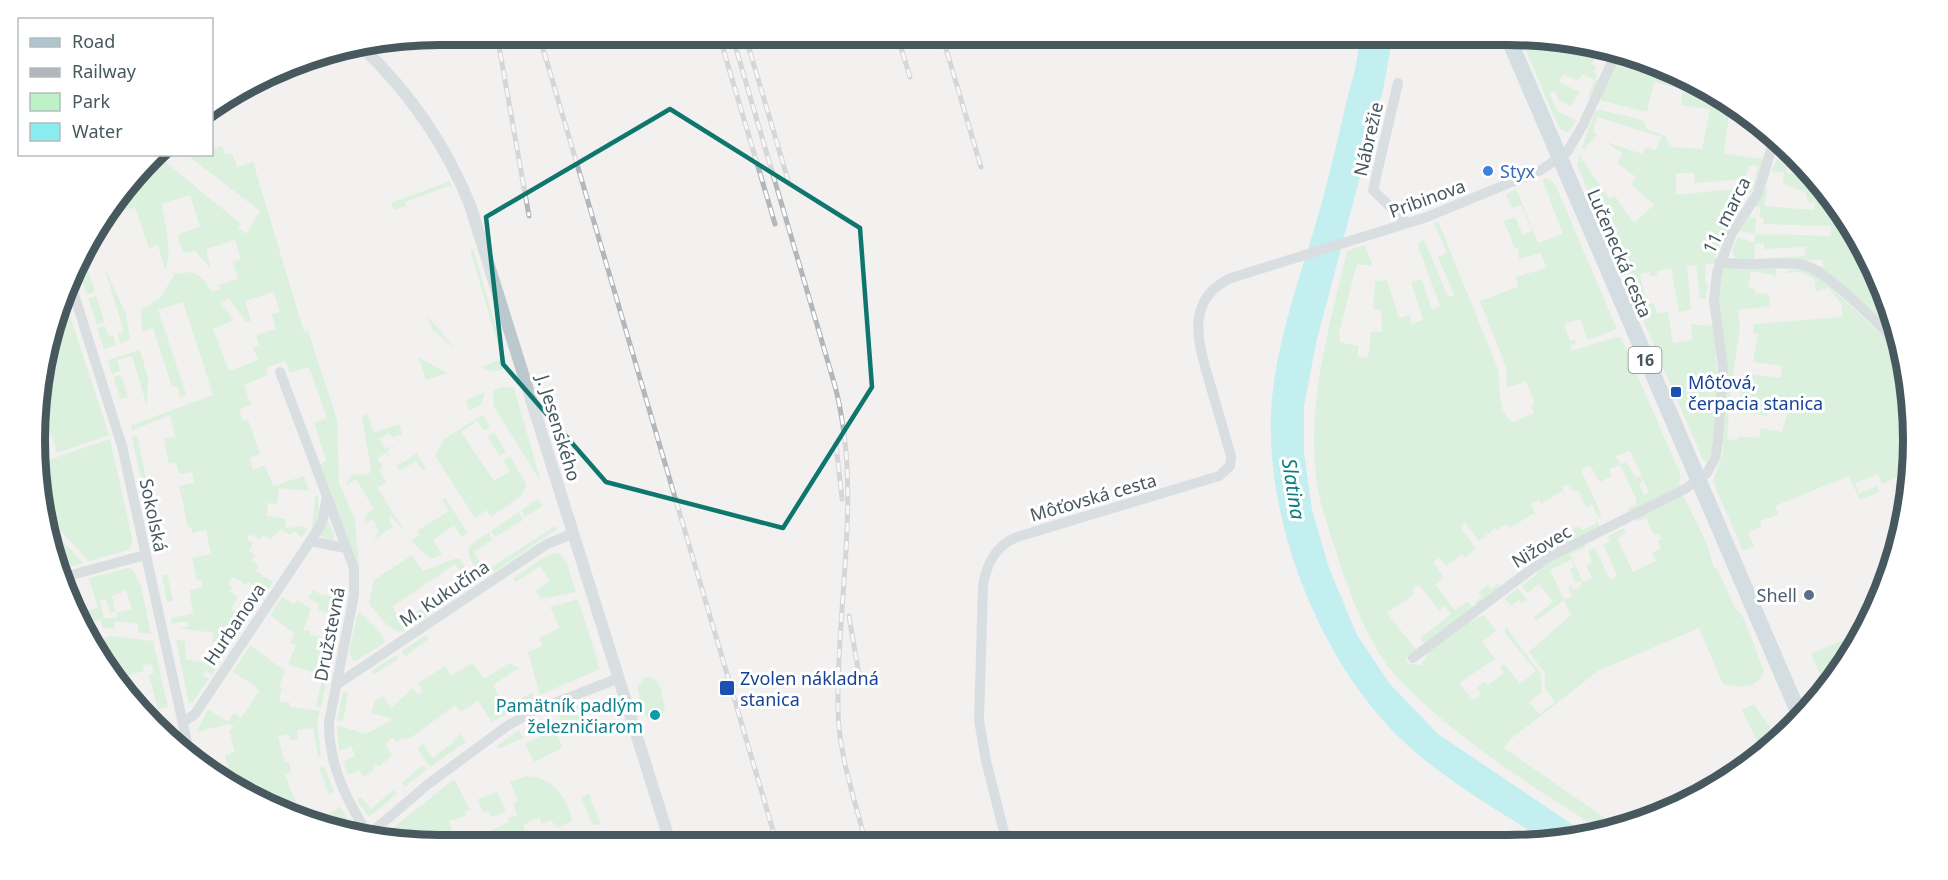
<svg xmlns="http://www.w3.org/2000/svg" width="1948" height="880" viewBox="0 0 1948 880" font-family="'Noto Sans',sans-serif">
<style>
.green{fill:#bef1c8;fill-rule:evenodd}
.water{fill:#89edef}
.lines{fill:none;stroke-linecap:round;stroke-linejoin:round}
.minor{stroke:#bbc8cd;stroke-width:10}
.tertiary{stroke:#bbc8cd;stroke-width:12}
.primary{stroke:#afc6d0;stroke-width:16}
.rail-casing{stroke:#b2b7bb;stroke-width:5}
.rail{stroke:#fff;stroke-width:3;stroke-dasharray:9;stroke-linecap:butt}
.marked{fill:none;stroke:#0f766e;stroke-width:4.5;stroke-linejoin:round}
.shop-dot{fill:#3f7fe0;stroke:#fff;stroke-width:2}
.transit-dot{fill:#1a4fb4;stroke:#fff;stroke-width:2}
.service-dot{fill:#5c6f8a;stroke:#fff;stroke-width:2}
.culture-dot{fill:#0f9aa8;stroke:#fff;stroke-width:2}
.labels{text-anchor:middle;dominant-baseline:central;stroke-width:6;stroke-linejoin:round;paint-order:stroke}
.shield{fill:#fff;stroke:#7e8a8e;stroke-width:1.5}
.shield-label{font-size:16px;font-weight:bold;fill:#47585e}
.street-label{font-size:18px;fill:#47585e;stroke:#fff}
.shop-label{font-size:18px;fill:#366cbe;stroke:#fff;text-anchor:start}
.transit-label{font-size:18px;fill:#164399;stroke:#fff;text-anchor:start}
.service-label{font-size:18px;fill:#4e5e75;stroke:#fff;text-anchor:end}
.culture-label{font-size:18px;fill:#0d838f;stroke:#fff;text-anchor:end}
.water-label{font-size:20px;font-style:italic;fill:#0a7f81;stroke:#fff}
.rim{fill:none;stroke:#47585e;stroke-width:8}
</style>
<rect width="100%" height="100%" fill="#f3f0f0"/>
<!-- green -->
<g class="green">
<polygon points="1520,36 1566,40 1564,48 1594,59 1592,64 1596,66 1593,72 1598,74 1595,79 1598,81 1590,97 1588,96 1595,80 1582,74 1578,81 1563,74 1559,82 1580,92 1571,106 1559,100 1555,91 1549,93 1557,111 1577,121 1567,133 1559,128"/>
<path d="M 1615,65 L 1682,83 L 1684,76 L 1733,103 L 1737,106 L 1730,106 L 1724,154 L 1764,159 L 1753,190 L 1750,193 L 1734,190 L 1732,202 L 1742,204 L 1718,247 L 1713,264 L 1706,264 L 1705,283 L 1708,284 L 1705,299 L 1700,299 L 1696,265 L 1687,266 L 1691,310 L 1679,312 L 1671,268 L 1657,271 L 1657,275 L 1650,277 L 1649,272 L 1640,274 L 1647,304 L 1654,303 L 1657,313 L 1668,312 L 1673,343 L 1692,340 L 1691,324 L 1713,326 C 1717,352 1723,442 1706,462 L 1703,460 L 1676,397 L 1679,395 L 1676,387 L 1672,388 L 1577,165 L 1581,150 L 1580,157 L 1610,199 L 1615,196 L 1634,223 L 1654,205 L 1631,184 L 1636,177 L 1617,163 L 1623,154 L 1606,142 L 1642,154 L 1646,147 L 1656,150 L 1661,137 L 1597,117 L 1593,132 L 1597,135 L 1584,149 L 1582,147 L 1595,112 L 1600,110 L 1643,120 L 1647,129 L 1666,136 L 1669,147 L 1702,149 L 1710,109 L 1681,105 L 1683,89 L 1654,82 L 1647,112 L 1603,101 L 1600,99 ZM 1749,165 L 1759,166 L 1751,190 L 1742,188 L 1676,195 L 1676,173 L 1694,173 L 1694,183 L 1745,179 Z"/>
<path d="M 212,145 L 215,148 L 222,146 L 225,155 L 232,153 L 237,167 L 253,162 L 304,332 L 308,331 L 337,420 L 339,483 L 355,520 L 359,567 L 320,464 L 326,461 L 314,423 L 327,418 L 309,367 L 290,373 L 285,361 L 266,368 L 268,375 L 244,385 L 251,405 L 239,409 L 243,421 L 248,420 L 260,454 L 249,458 L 253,470 L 265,465 L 273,486 L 304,476 L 309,491 L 279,488 L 277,504 L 268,503 L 267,516 L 286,519 L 285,527 L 294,528 L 295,526 L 308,528 L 302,537 L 293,531 L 290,535 L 281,529 L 271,539 L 263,535 L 260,539 L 250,534 L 247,539 L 253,543 L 249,551 L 255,555 L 252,561 L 259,566 L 256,571 L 273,582 L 266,593 L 248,582 L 246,585 L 233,577 L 228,584 L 232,587 L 230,591 L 238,597 L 231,609 L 248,620 L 219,664 L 214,660 L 219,644 L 212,642 L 214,633 L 178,628 L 188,627 L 187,621 L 172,624 L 171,618 L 193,613 L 189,590 L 203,587 L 201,580 L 197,581 L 192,558 L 211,554 L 206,530 L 192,533 L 191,527 L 188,527 L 179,486 L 194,483 L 192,472 L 179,474 L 176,462 L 169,464 L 164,438 L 175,437 L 170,415 L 131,431 L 132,425 L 213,395 L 183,302 L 158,310 L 186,394 L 180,397 L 177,386 L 172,387 L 153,328 L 142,332 L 141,310 L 160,298 L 176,272 L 180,274 C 198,268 202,279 213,292 L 221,289 L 218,285 L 238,279 L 233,262 L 241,259 L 235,240 L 206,249 L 211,269 L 195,251 L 184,253 L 178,239 L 179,234 L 200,227 L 190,195 L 161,204 C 165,220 173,255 165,270 L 158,245 L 149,248 L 135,207 L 105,217 L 157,155 L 241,224 L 238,228 L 246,234 L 260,211 L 187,155 L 212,154 ZM 274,292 L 280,312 L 272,314 L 276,329 L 256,335 L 259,345 L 253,348 L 258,360 L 229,371 L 213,329 L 234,320 L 220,302 L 229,299 L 246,322 L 251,321 L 245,301 Z"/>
<path d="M 1778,158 L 1789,159 L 1787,173 L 1813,176 C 1850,221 1876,265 1893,320 L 1887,322 L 1878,318 L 1817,266 L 1824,266 L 1822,260 L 1736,261 L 1732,251 L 1738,237 L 1754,243 L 1755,234 L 1740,231 L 1748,217 L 1756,218 L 1755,234 L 1831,236 L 1831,226 L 1763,224 L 1764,218 L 1760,218 L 1760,207 L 1755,207 L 1766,188 L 1770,191 L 1767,190 L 1764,206 L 1814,210 L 1815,203 L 1808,202 L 1805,192 L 1783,184 L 1784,172 L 1771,171 ZM 1764,243 L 1764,249 L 1805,247 L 1805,256 L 1754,259 L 1755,244 Z"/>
<path d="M 1542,179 L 1549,179 L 1555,184 L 1617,329 L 1588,340 L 1580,319 L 1564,324 L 1570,341 L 1575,340 L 1576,343 L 1570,346 L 1572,351 L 1616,337 L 1621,338 L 1680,473 L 1679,487 L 1629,512 L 1628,508 L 1636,504 L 1636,499 L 1620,465 L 1609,469 L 1612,476 L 1600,482 L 1590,466 L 1581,470 L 1602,516 L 1598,517 L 1592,505 L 1586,507 L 1578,490 L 1574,492 L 1567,484 L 1562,487 L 1567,500 L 1562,491 L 1541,504 L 1539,500 L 1531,504 L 1535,513 L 1509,528 L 1506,524 L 1497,530 L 1495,528 L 1479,541 L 1465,523 L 1460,527 L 1476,549 L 1465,558 L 1462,554 L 1446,566 L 1439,558 L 1433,562 L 1444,577 L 1435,585 L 1455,610 L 1468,601 L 1473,608 L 1426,645 L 1420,638 L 1451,614 L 1445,606 L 1439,611 L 1419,585 L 1412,589 L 1415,594 L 1387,613 L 1417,651 L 1406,660 L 1409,664 L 1421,665 L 1429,652 L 1467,623 L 1484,615 L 1496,631 L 1482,642 L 1495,659 L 1459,683 L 1473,700 L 1481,694 L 1477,688 L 1484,681 L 1488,685 L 1504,673 L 1500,667 L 1504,664 L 1520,684 L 1536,671 L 1506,634 L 1504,629 L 1506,627 L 1541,674 L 1542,692 L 1529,702 L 1539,714 L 1555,702 L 1545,689 L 1545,673 L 1529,652 L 1571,615 L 1564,600 L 1536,621 L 1533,618 L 1553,602 L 1539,584 L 1527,593 L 1522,586 L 1538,573 L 1537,569 L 1584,544 L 1586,547 L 1570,554 L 1583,582 L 1592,578 L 1586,565 L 1592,562 L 1588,551 L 1595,548 L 1610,580 L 1617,576 L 1603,544 L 1610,541 L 1608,536 L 1624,528 L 1626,533 L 1617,538 L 1633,572 L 1656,561 L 1652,553 L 1661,548 L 1657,541 L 1661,539 L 1659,533 L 1654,535 L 1646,518 L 1637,522 L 1635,518 L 1683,495 L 1707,544 L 1714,568 L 1717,568 L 1734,606 L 1743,617 L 1764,671 C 1757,691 1740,687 1723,684 L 1699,628 L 1598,671 L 1512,738 L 1504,748 L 1618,827 L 1603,831 C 1530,785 1455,739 1396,676 C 1372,650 1352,600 1341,567 C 1333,540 1321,511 1317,484 C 1306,404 1329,328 1347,251 L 1364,245 L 1373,266 L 1357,264 L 1339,333 L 1340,342 L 1358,346 L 1358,357 L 1368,358 L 1371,332 L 1382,332 L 1381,310 L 1373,309 L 1375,281 L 1387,280 L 1399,318 L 1410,315 L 1412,324 L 1423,320 L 1411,282 L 1421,279 L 1432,309 L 1440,306 L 1418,246 L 1419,242 L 1424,240 L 1448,297 L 1454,295 L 1438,257 L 1447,253 L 1434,223 L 1438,221 L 1498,369 C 1501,387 1496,411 1513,422 L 1534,413 L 1531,405 L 1535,404 L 1526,381 L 1507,388 L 1506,367 L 1480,301 L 1518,287 L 1516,277 L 1546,268 L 1541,253 L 1519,259 L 1518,248 L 1515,249 L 1504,221 L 1515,217 L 1523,235 L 1532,231 L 1521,205 L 1512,208 L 1506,194 L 1516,189 L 1538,243 L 1563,234 ZM 1630,451 L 1649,492 L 1644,495 L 1639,484 L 1643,482 L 1640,476 L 1636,478 L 1626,462 L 1620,464 L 1616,456 ZM 1571,560 L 1574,567 L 1570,569 L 1576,583 L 1580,581 L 1582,586 L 1573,590 L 1571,585 L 1568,587 L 1572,596 L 1564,599 L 1550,570 Z"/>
<polygon points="450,181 451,185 405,202 406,206 394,210 391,203"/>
<polygon points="470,249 473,249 506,361 503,369 493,372 481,367 502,359"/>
<polygon points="86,265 95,291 87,295 77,268"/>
<polygon points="104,267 126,314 130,339 120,344 118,334 124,332"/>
<polygon points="1726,268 1775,269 1777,272 1774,280 1773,275 1751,271 1748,287 1755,289 1755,292 1769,295 1770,306 1738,310 1740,327 1729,403 1725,402 1726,349 1719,302 1722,271"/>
<polygon points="1788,270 1805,270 1820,278 1904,355 1913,440 1910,472 1882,484 1878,474 1855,483 1859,493 1877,486 1879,492 1860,500 1849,476 1775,506 1778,515 1760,521 1762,526 1748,533 1754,546 1743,551 1713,481 1723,452 1725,410 1729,410 1727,439 1736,440 1740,436 1759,438 1761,428 1782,432 1790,403 1771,399 1767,416 1740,412 1741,383 1748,384 1749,374 1781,378 1782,366 1753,362 1758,334 1753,333 1754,324 1842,317 1842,306 1829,288 1816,291 1814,278 1801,272 1785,273"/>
<polygon points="96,296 104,321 97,325 88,298"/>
<polygon points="65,301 109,435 57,453 42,407 40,408 45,425 36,427 39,396 56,372 57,364 51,339"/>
<polygon points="427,315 455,349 432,329"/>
<polygon points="105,326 109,337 113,336 116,345 104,349 97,328"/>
<polygon points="140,350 148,378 147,406 132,356 117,360 120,371 112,374 108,360"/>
<polygon points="418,357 447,373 426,380"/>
<polygon points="121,375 128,397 120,399 113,377"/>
<polygon points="504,387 514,388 541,482 494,407 493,390"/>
<polygon points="485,392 481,405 469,411 466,400"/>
<polygon points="367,414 374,432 399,424 402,434 392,437 388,433 379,439 386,449 397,445 387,451 391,461 386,453 377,458 383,467 379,470 386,482 377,488 406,532 391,516 388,518 393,527 373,540 379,532 373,519 365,524 366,515 374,509 356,479 347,485 346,483 352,475 369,474 371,469 362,416"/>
<polygon points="483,415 490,427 484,431 477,421 461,432 494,481 510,471 503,460 510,457 527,485 521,496 491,517 486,510 475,518 435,456 444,439"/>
<polygon points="494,432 506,452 500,456 487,436"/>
<polygon points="137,435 147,484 142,485 132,436"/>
<polygon points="110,439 133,543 128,550 89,561 41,510 37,464"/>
<polygon points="417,453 426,469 423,471 416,461 400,471 397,466"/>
<polygon points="315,496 318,496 319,514 312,531"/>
<polygon points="445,498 468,533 462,537 454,525 433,540 442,555 430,559 411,541 419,535 417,531 449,511 442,500"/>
<polygon points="538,499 543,506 525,517 521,510"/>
<polygon points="146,503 151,503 157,530 152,531"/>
<polygon points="519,512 523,520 495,537 491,531"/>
<polygon points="1596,518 1600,527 1543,555 1541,550 1549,546 1547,542 1559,536 1561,540 1575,534 1573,529 1580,526 1582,530 1596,524"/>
<polygon points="327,520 335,537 333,540 320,536"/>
<polygon points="43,521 83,563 61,569"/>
<path d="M 555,526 L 557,529 L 487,577 C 477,573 466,557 469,546 L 489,532 L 492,540 L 474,552 L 486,571 Z"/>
<polygon points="558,553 566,561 576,592 541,599 535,591 550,581 540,566 516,582 513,578 550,554"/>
<polygon points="412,555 423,571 454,559 460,559 475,583 459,596 454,588 465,580 455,564 392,607 407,630 398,632 387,625 369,604 374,580"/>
<path d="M 128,568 L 132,569 L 141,586 L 151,634 L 138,633 L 138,624 L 115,621 L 114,629 L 103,628 L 100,620 L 82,624 L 78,613 L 98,608 L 89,578 ZM 126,590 L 132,609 L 116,613 L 117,618 L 104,618 L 100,601 L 106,599 L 110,613 L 115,612 L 112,596 Z"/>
<polygon points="167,574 173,601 167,602 162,575"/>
<polygon points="1498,583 1501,586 1477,605 1475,602 1482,596 1479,592 1488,585 1491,589"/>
<polygon points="1518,588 1527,600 1522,603 1519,600 1511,606 1505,598"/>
<polygon points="313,590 322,595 342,598 337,630 334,630 337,614 318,610 319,604 308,598"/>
<polygon points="450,590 455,598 431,614 425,606"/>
<polygon points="282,597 294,604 297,600 311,609 303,630 310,631 310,635 335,640 328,676 288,665 296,645 290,642 295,634 270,615"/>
<polygon points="578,599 600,669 540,695 528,652 542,646 539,638 560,628 550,607"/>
<polygon points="422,608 428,616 415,625 410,617"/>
<polygon points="360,612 381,633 385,643 354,662 349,652 357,615"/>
<polygon points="1861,632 1830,687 1827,689 1811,654"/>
<polygon points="426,635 429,639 405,656 402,651"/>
<polygon points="111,636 153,641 168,707 158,709 149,675 154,673 151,663 143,666 144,671 118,678 112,671 103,638"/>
<polygon points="176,639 185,641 186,659 207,663 216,668 212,675 206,670 203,675 209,679 192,703 189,703"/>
<polygon points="250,645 285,671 279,687 282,688 279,701 290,703 290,707 320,711 317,722 321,756 318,757 313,728 297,730 298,739 290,740 289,734 278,736 285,763 289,762 291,772 285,775 301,816 299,819 285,815 238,786 235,775 226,778 218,773 229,770 225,755 235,752 229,730 235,728 229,724 196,732 208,709 228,722 234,713 241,718 259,691 255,686 233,672"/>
<polygon points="396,655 398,659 374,675 372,671"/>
<polygon points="472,663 484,679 509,663 519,668 493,685 504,707 532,693 534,698 492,722 478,701 461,712 455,705 412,737 404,740 403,738 396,742 392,738 385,744 392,755 379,767 376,764 372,767 374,770 363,777 360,770 348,775 343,761 355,756 351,746 339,751 337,725 366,734 393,719 371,713 374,702 383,696 391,708 413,688 418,695 423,692 418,683 445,666 451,676"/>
<polygon points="645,677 654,678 660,686 665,710 657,720 649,719 643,712 637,687"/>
<polygon points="322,678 327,679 321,708 316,706"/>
<polygon points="343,692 348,693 343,721 337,720"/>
<polygon points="1754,704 1778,739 1763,753 1742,710"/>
<polygon points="578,706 586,731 567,737 557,712"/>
<polygon points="556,729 562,748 534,762 525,744"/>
<polygon points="519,730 523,738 498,749 497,746"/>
<polygon points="461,734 466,742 430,767 417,748 423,744 432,758 454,742 453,740"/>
<polygon points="423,765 427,769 405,787 402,783"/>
<polygon points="324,766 334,792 329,794 319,768"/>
<path d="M 526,776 C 550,776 569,797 572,821 L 559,828 L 550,820 L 542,824 L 539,817 L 523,825 L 531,845 L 474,845 L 473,839 L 509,822 L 508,818 L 517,815 L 513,804 L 518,801 L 510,782 Z"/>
<polygon points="454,779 470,810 465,812 466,816 449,821 455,845 384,840 384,835"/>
<polygon points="393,790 397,794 369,817 357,800 361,797 371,809"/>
<polygon points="497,792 506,812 491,817 488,811 483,813 478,799"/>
<polygon points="589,794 601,825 595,825 591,822 581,797"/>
<polygon points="340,807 355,830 351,835 343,832 326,816"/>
<polygon points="581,832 583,835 575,839 577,845 553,845"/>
</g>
<!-- water -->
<path class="water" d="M 1358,35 L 1393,35 L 1383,90 L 1316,343 L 1304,406 L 1304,452 L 1312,510 L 1329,568 L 1357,635 L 1389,683 L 1438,734 L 1588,835 L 1561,842 L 1547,842 C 1498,810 1444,780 1402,740 C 1321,663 1267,527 1271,415 C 1273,360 1293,296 1310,243 C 1325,195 1336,147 1347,99 C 1352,80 1361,54 1358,35 Z"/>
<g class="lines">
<!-- minor -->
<g class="minor">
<polyline points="1398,83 1373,190 1407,223"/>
<path d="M 1719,262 C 1747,267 1775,261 1803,265 C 1823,267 1886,331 1902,348"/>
<polyline points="71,285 122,446 190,756"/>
<path d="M 280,372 L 354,568 L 354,595 L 329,722 C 328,765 348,803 371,839"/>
<polyline points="310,541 346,548"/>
<polyline points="64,577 145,555"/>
<polyline points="1413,658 1545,559 1685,489 1707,473 1715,458 1718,442 1723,367 1714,300 1717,273 1732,233 1758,193 1775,137"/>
<polyline points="336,685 547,544 572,534"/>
<polyline points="183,722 195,714 317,531 323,519 326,501"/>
<polyline points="365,838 427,785 507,726 534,711 619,678"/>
<path d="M 1007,844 L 986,761 L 979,720 L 983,586 C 986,565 996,545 1017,537 L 1219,476 L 1230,466 L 1231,456 C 1224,432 1217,408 1210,384 C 1199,345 1183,300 1231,278 L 1427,217 L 1541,170 L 1567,152 L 1583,125 L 1617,51"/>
</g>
<!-- tertiary -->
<path class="tertiary" d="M 362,47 C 409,92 446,145 470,205 L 671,845"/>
<!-- primary -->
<polyline class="primary" points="1507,35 1800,716"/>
<defs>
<g id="rail">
<polyline points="497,35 529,216"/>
<polyline points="539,35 777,844"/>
<polyline points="719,35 775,224"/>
<path d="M 732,35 L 835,386 C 863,494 836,601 838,710 C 839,756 855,800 866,844"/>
<polyline points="745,35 788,180"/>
<polyline points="897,35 910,77"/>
<polyline points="942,35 981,167"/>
<polyline points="836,445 842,499"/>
<polyline points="849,616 860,681"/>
</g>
</defs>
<!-- rail casing -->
<use href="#rail" class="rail-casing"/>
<!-- rail -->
<use href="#rail" class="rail"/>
</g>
<!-- marked area -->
<path d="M0 0H1948V880H0ZM 670,109 L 860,228 L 872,387 L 783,528 L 606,482 L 503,364 L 486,217 Z" fill="#f3f0f0" fill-opacity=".55" fill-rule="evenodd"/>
<path class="marked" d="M 670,109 L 860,228 L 872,387 L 783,528 L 606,482 L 503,364 L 486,217 Z"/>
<!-- markers -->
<circle class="shop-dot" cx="1488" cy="171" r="6"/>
<g class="transit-dot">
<rect x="1670" y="386" width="12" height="12" rx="3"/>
<rect x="719" y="680" width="16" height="16" rx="3"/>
</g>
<circle class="service-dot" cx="1809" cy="595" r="6"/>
<circle class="culture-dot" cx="655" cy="715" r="6"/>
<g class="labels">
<!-- shield labels -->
<rect class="shield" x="1628.5" y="347" width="33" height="26" rx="4.5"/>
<g class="shield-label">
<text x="1645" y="360">16</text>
</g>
<!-- street labels -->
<g class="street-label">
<text transform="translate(1368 139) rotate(-77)">Nábrežie</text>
<text transform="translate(1427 198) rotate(-20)">Pribinova</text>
<text transform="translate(1726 215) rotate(-63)">11. marca</text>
<text transform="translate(1620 253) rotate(67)">Lučenecká cesta</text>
<text transform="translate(559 428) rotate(73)">J. Jesenského</text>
<text transform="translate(1093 497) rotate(-16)">Môťovská cesta</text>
<text transform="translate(154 515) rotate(78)">Sokolská</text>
<text transform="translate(1541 546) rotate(-31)">Nižovec</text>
<text transform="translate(444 593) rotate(-34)">M. Kukučína</text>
<text transform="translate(234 624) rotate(-56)">Hurbanova</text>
<text transform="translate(329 634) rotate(-79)">Družstevná</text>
</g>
<!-- shop labels -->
<g class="shop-label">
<text x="1500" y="171">Styx</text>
</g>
<!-- transit labels -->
<g class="transit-label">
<text x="1688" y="382">Môťová,<tspan x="1688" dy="21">čerpacia stanica</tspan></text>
<text x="740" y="678">Zvolen nákladná<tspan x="740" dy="21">stanica</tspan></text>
</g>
<!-- service labels -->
<g class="service-label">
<text x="1797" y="595">Shell</text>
</g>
<!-- culture labels -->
<g class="culture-label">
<text x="643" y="705">Pamätník padlým<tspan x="643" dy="21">železničiarom</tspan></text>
</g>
<!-- water labels -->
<g class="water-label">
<text transform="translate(1294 489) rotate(81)">Slatina</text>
</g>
</g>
<!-- crop -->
<path d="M0 0H1948V880H0ZM440 45H1508A395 395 0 0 1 1903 440V440A395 395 0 0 1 1508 835H440A395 395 0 0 1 45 440V440A395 395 0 0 1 440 45Z" fill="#fff" fill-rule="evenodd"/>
<path class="rim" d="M440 45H1508A395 395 0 0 1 1903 440V440A395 395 0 0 1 1508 835H440A395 395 0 0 1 45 440V440A395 395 0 0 1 440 45Z"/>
<!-- legend -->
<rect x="18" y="18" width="195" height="138" fill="#ffffff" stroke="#b5bcbf" stroke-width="1.5"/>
<rect x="30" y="38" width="30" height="9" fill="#afc6d0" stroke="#b5bcbf" stroke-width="1.5"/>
<text x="72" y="48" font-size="18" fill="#47585e">Road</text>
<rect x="30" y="68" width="30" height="9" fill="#b2b7bb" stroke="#b5bcbf" stroke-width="1.5"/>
<text x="72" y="78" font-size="18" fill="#47585e">Railway</text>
<rect x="30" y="93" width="30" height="18" fill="#bef1c8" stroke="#b5bcbf" stroke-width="1.5"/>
<text x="72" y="108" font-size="18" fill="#47585e">Park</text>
<rect x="30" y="123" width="30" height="18" fill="#89edef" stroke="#b5bcbf" stroke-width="1.5"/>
<text x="72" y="138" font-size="18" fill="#47585e">Water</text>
</svg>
